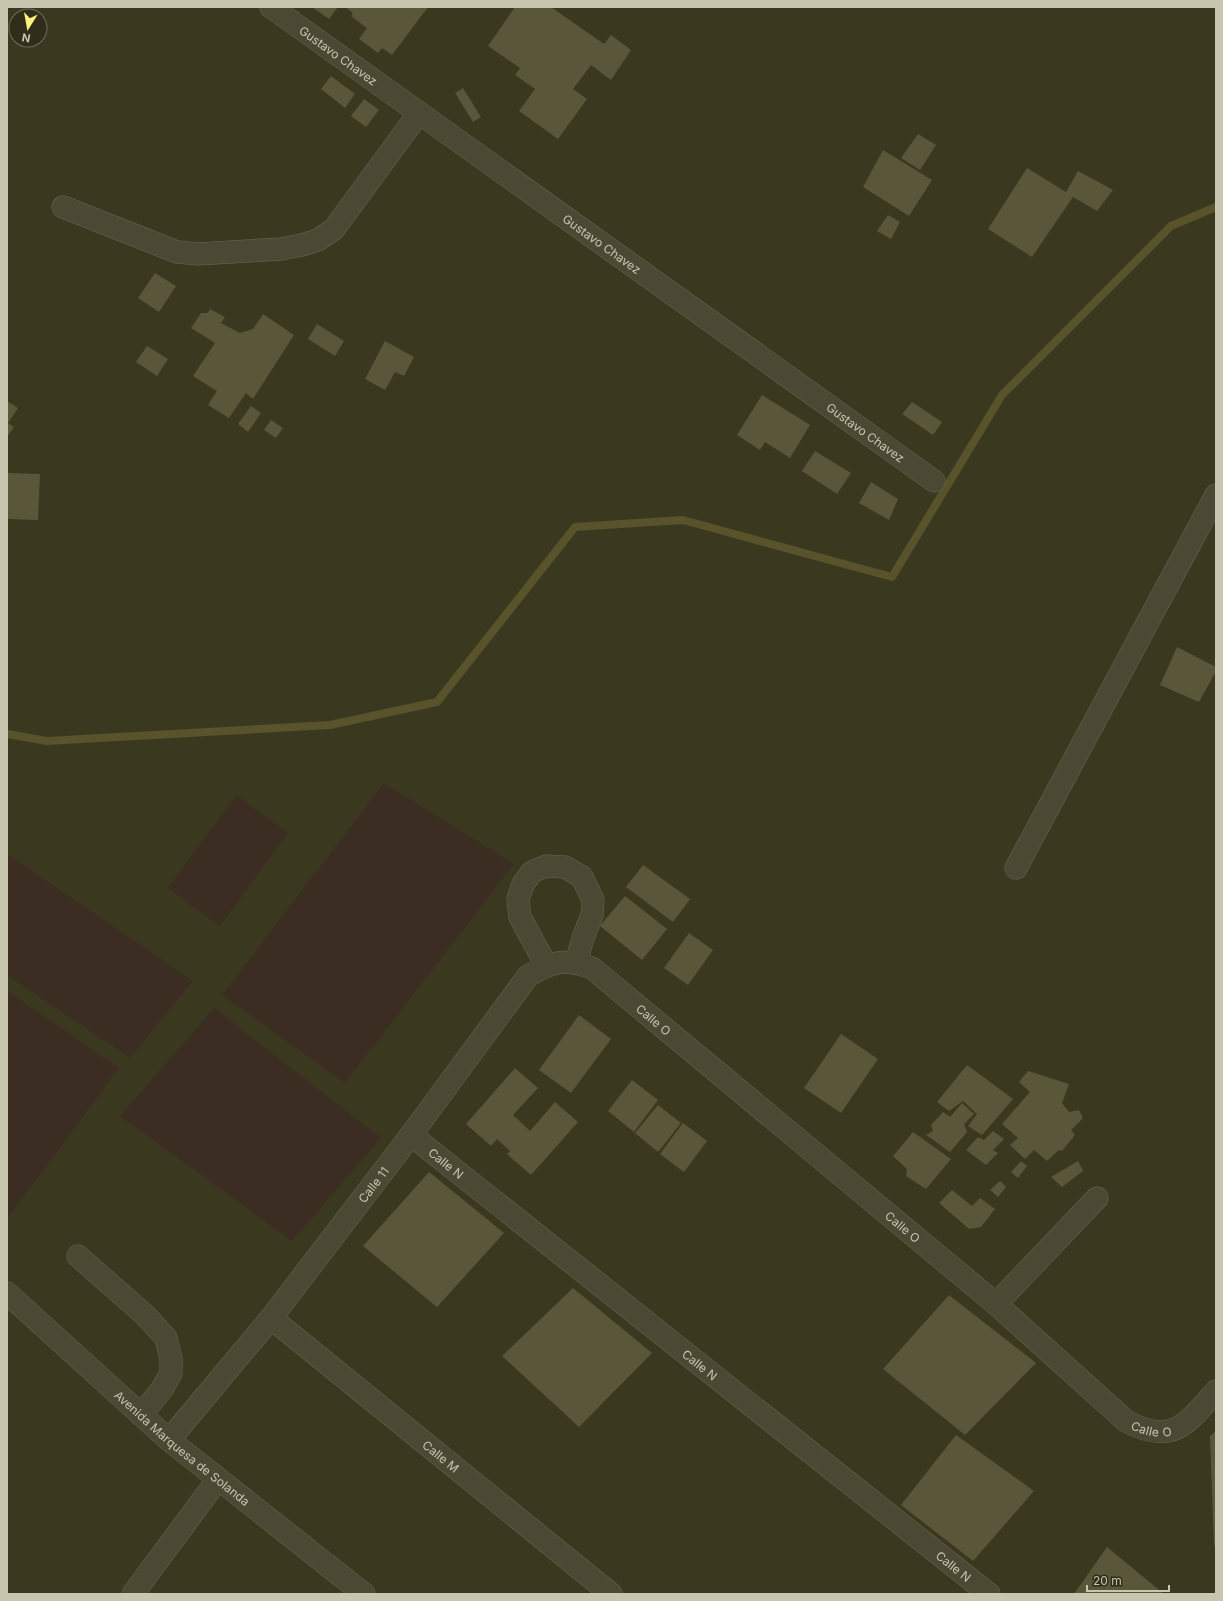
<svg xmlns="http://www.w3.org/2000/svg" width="1223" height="1601" viewBox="0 0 1223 1601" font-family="Inter,sans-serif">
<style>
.green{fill:#3c2d22}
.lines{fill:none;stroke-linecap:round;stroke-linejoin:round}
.stream{stroke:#58532a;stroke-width:8}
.building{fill:#5a5639}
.minor-casing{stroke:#696752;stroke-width:23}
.minor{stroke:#4b4934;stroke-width:22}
.labels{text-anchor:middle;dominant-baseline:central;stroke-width:4;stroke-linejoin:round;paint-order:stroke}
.street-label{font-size:12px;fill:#c8c6af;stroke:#302e1a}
</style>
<rect width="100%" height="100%" fill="#3b3820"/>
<!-- green -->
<g class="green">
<polygon points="384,783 514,864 345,1083 222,995"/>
<polygon points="236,795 288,833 220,926 168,888"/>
<polygon points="7,854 193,981 130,1058 7,975"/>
<polygon points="7,991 119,1068 7,1219"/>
<polygon points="214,1008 381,1138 292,1241 120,1116"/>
</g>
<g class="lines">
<!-- stream -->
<polyline class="stream" points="7,734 47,741 330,725 437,702 575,527 683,520 892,577 1002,395 1171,226 1216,207"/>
</g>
<!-- building -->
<g class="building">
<polygon points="312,7 338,7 329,19"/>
<polygon points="345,7 428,7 392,55 382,48 378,53 359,39 367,28 351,16 353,13"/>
<polygon points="515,7 551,7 604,44 611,35 631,50 611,80 591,65 573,89 587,99 558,139 519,111 535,89 515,75 520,68 488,46"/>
<polygon points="331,76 355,94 345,108 321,89"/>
<polygon points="463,88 481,117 473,122 455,93"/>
<polygon points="364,99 379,110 366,127 351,116"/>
<polygon points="918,134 936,145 920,170 901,158"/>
<polygon points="883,150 932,180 909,216 863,187"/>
<polygon points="1027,168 1066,192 1078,171 1113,190 1097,211 1073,197 1032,257 988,229"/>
<polygon points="888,215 900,222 891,239 877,231"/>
<polygon points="155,273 176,286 159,312 138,298"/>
<polygon points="210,309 225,317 221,323 240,333 253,329 263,314 294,335 253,399 246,393 229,418 208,405 217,391 193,376 215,343 191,328 201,313 208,313"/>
<polygon points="317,324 344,341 335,356 308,339"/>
<polygon points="385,341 414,357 404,376 395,372 385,390 365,379"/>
<polygon points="147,346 168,359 157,376 136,362"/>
<polygon points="762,395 810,425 790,458 765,442 760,450 737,435"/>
<polygon points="7,401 18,408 8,423 14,427 7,437"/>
<polygon points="912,402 942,422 933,435 902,414"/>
<polygon points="251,406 261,413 248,432 238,424"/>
<polygon points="271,420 283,428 276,438 264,430"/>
<polygon points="815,451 851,473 837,494 802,471"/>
<polygon points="7,473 40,474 38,520 7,519"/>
<polygon points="871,482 898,499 889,520 859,503"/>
<polygon points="1177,647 1216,667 1216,671 1199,702 1160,685"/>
<polygon points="643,865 690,899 673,922 626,887"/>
<polygon points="625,896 667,929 642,960 600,926"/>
<polygon points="689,933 713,950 688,985 664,968"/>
<polygon points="579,1015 611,1039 571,1093 539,1070"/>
<polygon points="841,1034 878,1059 841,1113 804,1088"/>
<polygon points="967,1065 1013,1099 982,1135 968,1126 977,1114 963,1101 949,1111 937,1102"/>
<polygon points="515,1068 538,1088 513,1115 530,1131 555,1102 578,1122 531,1175 507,1154 510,1151 497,1139 491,1146 466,1124"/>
<polygon points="1028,1071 1069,1084 1062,1103 1069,1112 1079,1110 1083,1118 1071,1130 1075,1135 1062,1151 1059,1150 1047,1161 1034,1150 1025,1159 1010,1145 1018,1138 1002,1124 1030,1092 1019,1082"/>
<polygon points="632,1080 658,1100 634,1132 608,1111"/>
<polygon points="962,1103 974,1114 964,1124 967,1132 950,1152 926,1135 933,1131 931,1125 943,1112 950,1117"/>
<polygon points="658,1105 681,1123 658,1152 635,1133"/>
<polygon points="683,1123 707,1141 684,1172 660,1154"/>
<polygon points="993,1131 1004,1139 993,1150 998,1153 986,1165 966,1150 978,1137 984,1140"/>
<polygon points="913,1132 951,1159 926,1189 906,1176 907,1169 893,1156"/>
<polygon points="1021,1161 1027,1166 1018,1178 1011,1172"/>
<polygon points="1078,1161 1083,1171 1062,1187 1051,1177"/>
<polygon points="429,1172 504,1233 437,1307 363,1246"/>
<polygon points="1000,1181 1006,1187 998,1197 990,1190"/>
<polygon points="952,1190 972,1206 980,1198 995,1209 981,1227 969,1229 939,1203"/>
<polygon points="573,1288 652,1353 579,1427 502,1356"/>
<polygon points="949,1295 1036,1363 965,1435 883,1369"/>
<polygon points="1216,1431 1216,1543 1214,1546 1210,1436"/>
<polygon points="956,1435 1034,1491 973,1561 901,1505"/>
<polygon points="1107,1547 1164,1594 1074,1594"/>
</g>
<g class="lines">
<defs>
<g id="minor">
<path id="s1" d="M 271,7 L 934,481"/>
<polyline points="63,207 177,252 198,254 281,249 302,245 318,240 334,229 419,113"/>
<polyline points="1016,868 1216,495"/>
<polyline points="546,965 520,917 518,899 523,884 532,872 546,866 565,867 582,877 593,900 592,915 583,938 576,963"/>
<path id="s2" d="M 411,1135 L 989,1594"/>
<polyline points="78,1256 146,1316 166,1338 171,1359 171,1373 162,1389 141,1415"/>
<path id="s3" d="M 7,1293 L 169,1440 L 364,1594"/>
<polyline points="996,1304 1097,1198"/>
<path id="s4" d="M 271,1318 L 611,1594"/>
<path id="s5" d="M 169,1440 L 271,1318 L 411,1135 L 528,976 C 553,961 564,958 592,968 L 996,1304 L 1126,1421 C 1172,1446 1187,1424 1216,1391"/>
<polyline points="133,1594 218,1479"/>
</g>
</defs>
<!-- minor casing -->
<use href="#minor" class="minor-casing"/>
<!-- minor -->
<use href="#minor" class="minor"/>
</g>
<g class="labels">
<!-- street labels -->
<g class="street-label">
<text stroke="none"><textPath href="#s1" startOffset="83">Gustavo Chavez</textPath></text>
<text stroke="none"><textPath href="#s1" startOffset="407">Gustavo Chavez</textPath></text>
<text stroke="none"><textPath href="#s1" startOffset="731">Gustavo Chavez</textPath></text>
<text stroke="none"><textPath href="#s5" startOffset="735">Calle O</textPath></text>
<text stroke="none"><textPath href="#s2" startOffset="45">Calle N</textPath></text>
<text stroke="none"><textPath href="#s5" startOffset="327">Calle 11</textPath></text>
<text stroke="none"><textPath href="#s5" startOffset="1059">Calle O</textPath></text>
<text stroke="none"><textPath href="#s2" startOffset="369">Calle N</textPath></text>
<text stroke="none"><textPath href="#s5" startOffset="1382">Calle O</textPath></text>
<text stroke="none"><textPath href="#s3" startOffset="234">Avenida Marquesa de Solanda</textPath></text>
<text stroke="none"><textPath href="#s4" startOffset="219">Calle M</textPath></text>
<text stroke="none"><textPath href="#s2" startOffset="693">Calle N</textPath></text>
</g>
</g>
<!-- border -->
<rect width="1223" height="1601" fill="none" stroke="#c8c6af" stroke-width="16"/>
<!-- north arrow -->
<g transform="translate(28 28) rotate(191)"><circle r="19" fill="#302e1a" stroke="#6d6b56"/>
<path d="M0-3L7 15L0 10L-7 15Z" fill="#fef37d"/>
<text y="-6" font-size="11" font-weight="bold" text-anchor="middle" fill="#c8c6af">N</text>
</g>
<!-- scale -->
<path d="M1087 1585v6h82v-6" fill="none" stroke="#c8c6af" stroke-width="2"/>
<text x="1093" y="1585" font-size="12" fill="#c8c6af" stroke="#302e1a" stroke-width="3" paint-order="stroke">20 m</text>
</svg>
